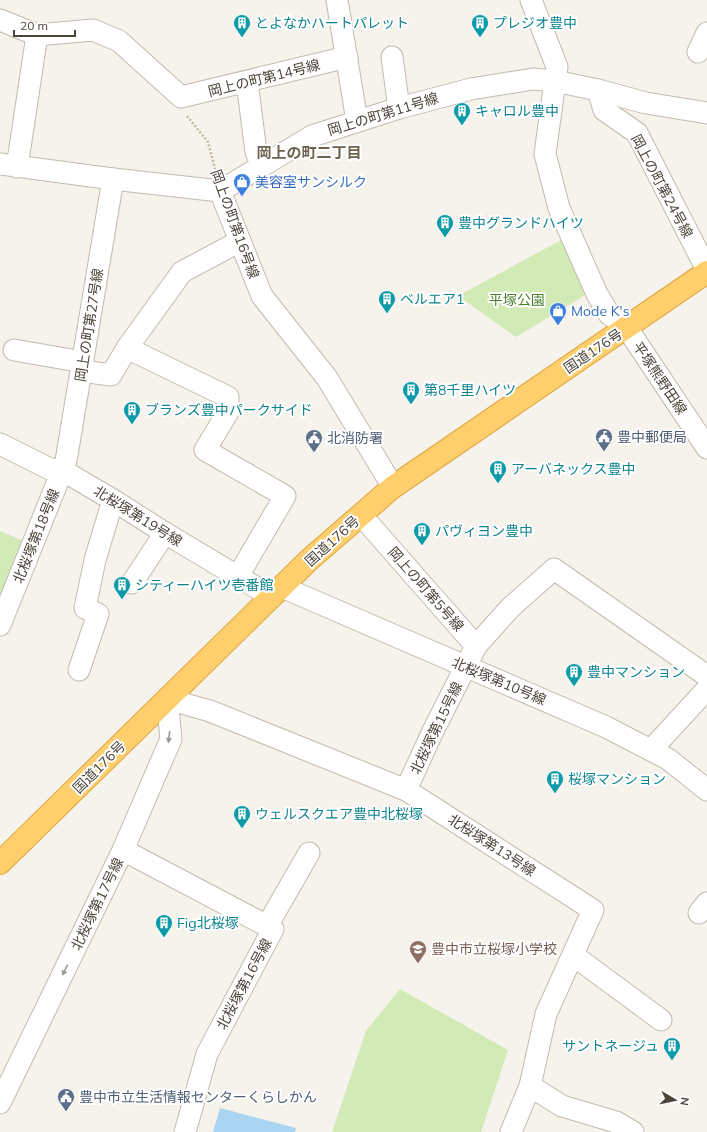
<svg xmlns="http://www.w3.org/2000/svg" width="707" height="1132" viewBox="0 0 707 1132" font-family="Mulish,'Noto Sans JP',sans-serif">
<style>
.green{fill:#d2eab5}
.water{fill:#a9d4f2}
.lines{fill:none;stroke-linecap:round;stroke-linejoin:round}
.minor-casing{stroke:#c2bbae;stroke-width:23}
.highway-casing{stroke:#e0a43c;stroke-width:24}
.path{stroke:#c4b79f;stroke-width:2.5;stroke-dasharray:2 2;stroke-linecap:butt}
.minor{stroke:#fff;stroke-width:21}
.highway{stroke:#ffcf6e;stroke-width:22}
.oneway{fill:#9c9892}
.labels{text-anchor:middle;dominant-baseline:central;stroke-width:4;stroke-linejoin:round;paint-order:stroke}
.culture-label{font-size:14px;fill:#0d838f;stroke:#fff;text-anchor:start}
.street-label{font-size:14px;fill:#4b4439;stroke:#fff}
.shop-label{font-size:14px;fill:#366cbe;stroke:#fff;text-anchor:start}
.park-label{font-size:14px;fill:#4a7f2a;stroke:#fff}
.service-label{font-size:14px;fill:#4e5e75;stroke:#fff;text-anchor:start}
.education-label{font-size:14px;fill:#785e54;stroke:#fff;text-anchor:start}
.neighbourhood-label{font-size:15px;font-weight:bold;fill:#6e6250;stroke:#fff}
</style>
<rect width="100%" height="100%" fill="#f6f3ec"/>
<!-- green -->
<g class="green">
<polygon points="563,239 587,294 516,337 458,296"/>
<polygon points="0,531 23,541 0,599"/>
<polygon points="400,989 508,1050 481,1132 332,1132 366,1031"/>
</g>
<!-- water -->
<polygon class="water" points="220,1108 296,1128 295,1132 213,1132"/>
<g class="lines">
<defs>
<g id="minor">
<polyline points="337,0 357,121"/>
<polyline points="531,0 557,67 545,154 559,208 597,294 609,314 627,328 707,448"/>
<polyline points="0,20 37,35 17,167"/>
<polyline points="37,35 93,30 119,41 181,97 347,57"/>
<polyline points="698,52 707,33"/>
<polyline points="392,57 399,108"/>
<polyline points="247,82 256,152 262,166"/>
<polyline points="598,90 604,110 637,133 707,270"/>
<polyline points="0,164 113,179 220,191 312,136 399,108 471,89 533,79 555,81 598,90 646,103 707,113"/>
<polyline points="220,191 262,296 327,378 393,487"/>
<polyline points="127,348 228,397 228,412 205,450 285,496 238,576"/>
<polyline points="14,350 83,362"/>
<polyline points="82,371 111,375 127,348 182,272 240,241"/>
<polyline points="0,444 50,469 62,470 113,500 165,533 272,597"/>
<polyline points="361,515 476,646 432,733 406,790"/>
<polyline points="132,583 165,533"/>
<polyline points="282,587 606,727 668,759 707,790"/>
<polyline points="0,625 66,461 113,179"/>
<polyline points="476,646 510,608 554,569 707,676"/>
<polyline points="79,670 98,614 85,608 95,560 113,500"/>
<polyline points="651,750 707,689"/>
<polyline points="123,850 273,929 207,1054 185,1132"/>
<polyline points="699,913 707,903"/>
<polyline points="267,926 309,853"/>
<polyline points="573,955 661,1020"/>
<polyline points="530,1086 562,1106 616,1122 633,1132"/>
<polyline points="0,1103 123,850 171,739 167,699 210,711 406,790 593,910 546,1014 530,1086 511,1132"/>
</g>
<polyline id="highway" points="0,863 309,560 393,487 707,272"/>
</defs>
<!-- minor casing -->
<use href="#minor" class="minor-casing"/>
<!-- highway casing -->
<use href="#highway" class="highway-casing"/>
<!-- path -->
<polyline class="path" points="187,116 208,142 215,169"/>
<!-- minor -->
<use href="#minor" class="minor"/>
<!-- highway -->
<use href="#highway" class="highway"/>
</g>
<!-- one-way arrows -->
<defs><path id="oneway-solid" d="M-6-.8H1V-3.2L6.5 0L1 3.2V.8H-6Z"/></defs>
<g class="oneway">
<use href="#oneway-solid" transform="translate(169 737) rotate(97)"/>
<use href="#oneway-solid" transform="translate(65 970) rotate(116)"/>
</g>
<!-- icons -->
<defs>
<symbol id="building-pin" viewBox="-11 -11 22 30"><path d="M0 17L-7.5 6A9.5 9.5 0 1 1 7.5 6Z" fill="#0f9aa8" stroke="#fff"/><path d="M-4-6H4V6H1V3H-1V6H-4ZM-2.5-4.3h1.7v1.8h-1.7ZM.8-4.3h1.7v1.8H.8ZM-2.5-1h1.7V.8h-1.7ZM.8-1h1.7V.8H.8Z" fill="#fff"/></symbol>
<symbol id="shop-pin" viewBox="-11 -11 22 30"><path d="M0 17L-7.5 6A9.5 9.5 0 1 1 7.5 6Z" fill="#3f7fe0" stroke="#fff"/><path d="M-5-2.5h2.3a2.7 3.5 0 0 1 5.4 0H5L5.5 6h-11ZM-1.5-2.5h3a1.5 2.3 0 0 0-3 0Z" fill="#fff"/></symbol>
<symbol id="civic-pin" viewBox="-11 -11 22 30"><path d="M0 17L-7.5 6A9.5 9.5 0 1 1 7.5 6Z" fill="#5c6f8a" stroke="#fff"/><path d="M-.6-6.5H3V-4.5H.6V-3L4-1V1h2V6H-6V1h2V-1L-.6-3ZM-1.2 2.5V6h2.4V2.5Z" fill="#fff"/></symbol>
<symbol id="school-pin" viewBox="-11 -11 22 30"><path d="M0 17L-7.5 6A9.5 9.5 0 1 1 7.5 6Z" fill="#8d6e63" stroke="#fff"/><path d="M0-5L7-2L0 1L-7-2ZM-4 1L0 2.5L4 1V4Q0 6-4 4Z" fill="#fff"/></symbol>
</defs>
<g fill-rule="evenodd">
<use href="#building-pin" x="232" y="13" width="20" height="27"/>
<use href="#building-pin" x="470" y="13" width="20" height="27"/>
<use href="#building-pin" x="452" y="101" width="20" height="27"/>
<use href="#shop-pin" x="232" y="172" width="20" height="27"/>
<use href="#building-pin" x="435" y="213" width="20" height="27"/>
<use href="#building-pin" x="377" y="289" width="20" height="27"/>
<use href="#shop-pin" x="548" y="301" width="20" height="27"/>
<use href="#building-pin" x="401" y="380" width="20" height="27"/>
<use href="#building-pin" x="122" y="400" width="20" height="27"/>
<use href="#civic-pin" x="594" y="427" width="20" height="27"/>
<use href="#civic-pin" x="304" y="428" width="20" height="27"/>
<use href="#building-pin" x="488" y="459" width="20" height="27"/>
<use href="#building-pin" x="412" y="521" width="20" height="27"/>
<use href="#building-pin" x="112" y="575" width="20" height="27"/>
<use href="#building-pin" x="564" y="662" width="20" height="27"/>
<use href="#building-pin" x="545" y="769" width="20" height="27"/>
<use href="#building-pin" x="232" y="804" width="20" height="27"/>
<use href="#building-pin" x="154" y="913" width="20" height="27"/>
<use href="#school-pin" x="408" y="939" width="20" height="27"/>
<use href="#building-pin" x="662" y="1036" width="20" height="27"/>
<use href="#civic-pin" x="56" y="1087" width="20" height="27"/>
</g>
<g class="labels">
<!-- culture labels -->
<g class="culture-label">
<text x="255" y="23">とよなかハートパレット</text>
<text x="493" y="23">プレジオ豊中</text>
<text x="475" y="111">キャロル豊中</text>
<text x="458" y="223">豊中グランドハイツ</text>
<text x="400" y="299">ベルエア1</text>
<text x="424" y="390">第8千里ハイツ</text>
<text x="145" y="410">ブランズ豊中パークサイド</text>
<text x="511" y="469">アーバネックス豊中</text>
<text x="435" y="531">パヴィヨン豊中</text>
<text x="135" y="585">シティーハイツ壱番館</text>
<text x="587" y="672">豊中マンション</text>
<text x="568" y="779">桜塚マンション</text>
<text x="255" y="814">ウェルスクエア豊中北桜塚</text>
<text x="177" y="923">Fig北桜塚</text>
<text x="659" y="1046" text-anchor="end">サントネージュ</text>
</g>
<!-- street labels -->
<g class="street-label">
<text transform="translate(264 78) rotate(-14)">岡上の町第14号線</text>
<text transform="translate(383 114) rotate(-17)">岡上の町第11号線</text>
<text transform="translate(662 186) rotate(62)">岡上の町第24号線</text>
<text transform="translate(235 224) rotate(70)">岡上の町第16号線</text>
<text transform="translate(89 325) rotate(-81)">岡上の町第27号線</text>
<text transform="translate(593 351) rotate(-34)">国道176号</text>
<text transform="translate(660 378) rotate(56)">平塚熊野田線</text>
<text transform="translate(138 516) rotate(32)">北桜塚第19号線</text>
<text transform="translate(36 536) rotate(-68)">北桜塚第18号線</text>
<text transform="translate(332 541) rotate(-42)">国道176号</text>
<text transform="translate(426 589) rotate(49)">岡上の町第5号線</text>
<text transform="translate(499 681) rotate(23)">北桜塚第10号線</text>
<text transform="translate(436 728) rotate(-64)">北桜塚第15号線</text>
<text transform="translate(99 767) rotate(-45)">国道176号</text>
<text transform="translate(492 845) rotate(33)">北桜塚第13号線</text>
<text transform="translate(97 904) rotate(-64)">北桜塚第17号線</text>
<text transform="translate(244 984) rotate(-62)">北桜塚第16号線</text>
</g>
<!-- shop labels -->
<g class="shop-label">
<text x="255" y="182">美容室サンシルク</text>
<text x="571" y="311">Mode K's</text>
</g>
<!-- park labels -->
<g class="park-label">
<text x="517" y="300">平塚公園</text>
</g>
<!-- service labels -->
<g class="service-label">
<text x="617" y="437">豊中郵便局</text>
<text x="327" y="438">北消防署</text>
<text x="79" y="1097">豊中市立生活情報センターくらしかん</text>
</g>
<!-- education labels -->
<g class="education-label">
<text x="431" y="949">豊中市立桜塚小学校</text>
</g>
<!-- neighbourhood labels -->
<g class="neighbourhood-label">
<text x="309" y="152">岡上の町二丁目</text>
</g>
</g>
<!-- north arrow -->
<g transform="translate(675 1100) rotate(99)" stroke="#ffffff" stroke-width="3" paint-order="stroke">
<path d="M0-3L7 15L0 10L-7 15Z" fill="#4b4439"/>
<text y="-6" font-size="11" font-weight="bold" text-anchor="middle" fill="#4b4439">N</text>
</g>
<!-- scale -->
<path d="M14 30v6h61v-6" fill="none" stroke="#4b4439" stroke-width="2"/>
<text x="20" y="30" font-size="12" fill="#4b4439" stroke="#ffffff" stroke-width="3" paint-order="stroke">20 m</text>
</svg>
